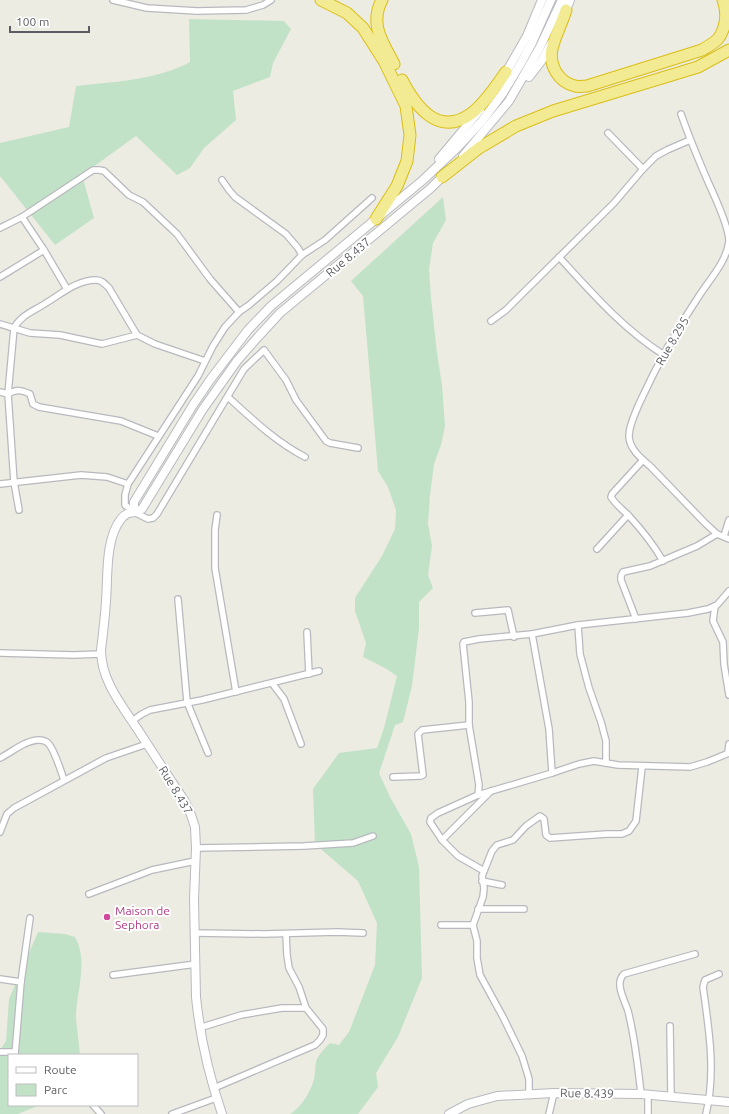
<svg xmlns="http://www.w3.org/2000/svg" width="729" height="1114" viewBox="0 0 729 1114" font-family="Ubuntu,sans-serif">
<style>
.green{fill:#c2e2c7}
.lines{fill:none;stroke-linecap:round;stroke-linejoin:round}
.street-casing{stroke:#b8b9be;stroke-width:8}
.secondary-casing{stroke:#b8bac0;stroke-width:10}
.highway-casing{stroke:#dabe15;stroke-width:13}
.street{stroke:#fff;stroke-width:5.5}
.secondary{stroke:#fff;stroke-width:8}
.highway{stroke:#f3eb94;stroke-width:11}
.hotel-dot{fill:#d1479c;stroke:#fff;stroke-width:1.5}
.labels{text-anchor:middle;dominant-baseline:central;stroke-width:4;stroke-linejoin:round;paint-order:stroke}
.street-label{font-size:12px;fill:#5b5d62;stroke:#fff}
.hotel-label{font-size:12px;fill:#b23c85;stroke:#fff;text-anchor:start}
</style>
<rect width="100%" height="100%" fill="#ecece3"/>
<!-- green -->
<g class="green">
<path d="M 189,19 L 284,21 L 291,29 L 273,63 L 270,77 L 233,91 L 236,120 L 204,148 L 190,168 L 177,175 L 136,136 L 82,175 L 94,218 L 55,245 L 0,176 L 0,143 L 69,127 L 76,86 C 113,82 157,80 190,62 Z"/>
<path d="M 443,197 L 446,220 L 433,243 L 429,269 L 431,298 L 437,353 L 442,385 L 445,426 L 441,445 L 434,464 L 430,495 L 428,524 L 432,546 L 428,575 L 433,588 L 419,602 L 419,628 L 412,686 L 403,722 L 395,725 L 379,773 L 390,797 L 411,834 L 419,867 L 422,978 L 398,1037 L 376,1073 L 378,1087 L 358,1114 L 290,1114 C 301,1108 311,1091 314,1079 C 316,1071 314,1064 318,1057 C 321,1052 326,1047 330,1043 L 339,1045 L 349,1032 L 375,965 L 377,923 L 358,881 L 315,844 L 313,789 L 339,753 L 377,748 L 384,728 L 397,676 L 385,668 L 363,657 L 366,643 L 355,611 L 355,598 L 382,556 L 395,529 L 396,510 L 388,487 L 378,471 L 363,296 L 351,281 Z"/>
<path d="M 38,932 L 65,934 L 75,937 C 89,963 76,991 76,1018 C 77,1030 79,1043 80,1055 L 9,1055 L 9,1105 L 40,1105 L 18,1114 L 0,1114 L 0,1050 L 6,1041 L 9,999 Z"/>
</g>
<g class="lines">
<defs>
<g id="street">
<polyline points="113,0 147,8 197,11 246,10 263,5 271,0"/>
<path d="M 681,114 C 689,137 699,161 709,184 C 715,197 729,227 729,241 C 727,261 710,279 699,296 C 676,330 656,367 639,404 C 635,414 629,425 629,436 C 629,449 642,459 651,467 L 705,523 L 717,534 L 729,539"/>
<polyline points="608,133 643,169"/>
<polyline points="222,180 229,190 235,197 286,234 298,248 302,255"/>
<polyline points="22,217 44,250 67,289"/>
<polyline points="0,228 22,217 93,170 99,170 104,171 129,195 143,202 177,234 210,279 239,312"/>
<path d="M 559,257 C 591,292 623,329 664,355"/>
<polyline points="0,277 44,250"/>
<polyline points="491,321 506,310 523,293 614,203 643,169 656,156 667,150 690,140"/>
<polyline points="0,324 30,333 60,335 102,344 137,335"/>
<path d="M 0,392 L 8,394 C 17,389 21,390 30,394 L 33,404 L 39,407 L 121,421 L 158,436"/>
<path d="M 228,397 C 252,419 276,442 305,457"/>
<polyline points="358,448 330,443 326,441 296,400 286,380 264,350 244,369 157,514 153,518 148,519 134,512 125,505 125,495 128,484 198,376 213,346 225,327 239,312 249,305 277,281 302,255 325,240 372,198"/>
<path d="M 643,460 L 612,494 L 611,497 C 616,505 623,510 629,516 C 642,530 653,544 663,561"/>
<polyline points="0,484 81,475 107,477 128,484"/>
<path d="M 19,510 L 14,482 L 8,394 L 14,328 C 21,315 34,311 46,303 C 61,294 77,280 96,280 C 102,280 105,284 109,288 L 137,335 L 155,344 L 205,361"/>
<polyline points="217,515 215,530 215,568 236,692"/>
<polyline points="724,536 729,520"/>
<polyline points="597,549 628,515"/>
<polyline points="178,599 187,702 208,753"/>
<polyline points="715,606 713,621 723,642 724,664 729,695"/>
<polyline points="475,613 508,610 514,637"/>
<polyline points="636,619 621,580 621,576 623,572 650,566 697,546 717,534"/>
<polyline points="578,625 580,654 589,688 601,722 606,741 606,763"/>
<polyline points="307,632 309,674"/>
<polyline points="532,634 549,729 552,773"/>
<polyline points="0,653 74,655 101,654"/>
<polyline points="272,683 284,699 301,744"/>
<polyline points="132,721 142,714 150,710 202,700 319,671"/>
<polyline points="728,753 729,744"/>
<path d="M 0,758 C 8,754 16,748 24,744 C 31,741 41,737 48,743 C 54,749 61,771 64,780"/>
<polyline points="393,777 421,776 423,775 418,734 422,730 469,725"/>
<polyline points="478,795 479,785 469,725 469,702 463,644 464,642 479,639 532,634 578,625 688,613 708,609 717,605 729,591"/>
<polyline points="0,832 7,814 14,808 106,758 147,744"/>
<polyline points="442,840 430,822 431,818 438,813 478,795 552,773 579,764 594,761 618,765 690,767 707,762 729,753"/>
<polyline points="196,848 304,846 353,843 373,836"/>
<polyline points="484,871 458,856 442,840 491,791"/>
<polyline points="482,881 502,885"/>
<polyline points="89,894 152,870 195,861"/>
<polyline points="478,909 524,909"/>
<polyline points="441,925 473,925"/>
<polyline points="195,933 264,934 337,932 363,933"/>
<polyline points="113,975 196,964"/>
<polyline points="0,979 21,982"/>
<polyline points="670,1026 671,1096"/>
<polyline points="199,1028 241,1015 282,1008 306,1008"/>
<polyline points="0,1052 15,1052"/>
<polyline points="15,1055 21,982 30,918"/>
<polyline points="214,1088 315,1045 320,1040 323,1035 323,1029 306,1008 299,987 289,968 287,955 286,934"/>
<polyline points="529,1094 529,1079 522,1056 503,1017 480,975 477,958 477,941 473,925 483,897 484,888 482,876 492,851 497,845 513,840 526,826 540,816 544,819 546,835 550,838 607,834 622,834 629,831 636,821 642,767"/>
<path d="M 641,1094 C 638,1066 635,1038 628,1011 C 625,1001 614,983 624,974 L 695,954"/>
<polyline points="93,1105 101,1114"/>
<polyline points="172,1114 216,1098"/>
<polyline points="549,1114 554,1093"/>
<polyline points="648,1114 648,1094"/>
<path d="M 706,1114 C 716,1073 709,1029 703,987 L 705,980 L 719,974"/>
</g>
<g id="secondary">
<polyline points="564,15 570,0"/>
<polyline points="504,76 527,36 542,0"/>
<polyline points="529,77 542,60 551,44"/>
<polyline points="463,156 509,101 540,47 562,0"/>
<polyline points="439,159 480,110"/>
<polyline points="134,512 134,502 193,405 210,380 248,330 271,306 423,180 458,147 482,121 503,93 521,63 532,43 551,0"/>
<path d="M 222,1114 C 209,1076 200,1037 196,997 L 194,899 L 196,848 L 195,827 L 190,812 L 184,800 C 169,778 155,756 140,733 C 124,708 101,682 101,650 C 103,634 105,617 106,601 C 108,576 105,539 121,519 C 129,509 134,515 142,509 L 203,409 L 237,361 L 257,338 L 280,313 L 431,188 L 445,174"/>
<polyline points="449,1114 468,1104 497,1096 554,1093 641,1094 729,1102"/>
</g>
<g id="highway">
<polyline points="321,0 347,13 363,28 384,61 406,106 410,135 407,161 397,186 376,219"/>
<path d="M 382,0 C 369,24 383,43 394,64"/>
<path d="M 566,10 C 562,23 555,36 552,49 C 549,65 558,82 575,86 C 578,87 583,86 587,86 L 702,50 C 707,47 714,43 718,39 C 726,28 728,13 723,0"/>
<path d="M 402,80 C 416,107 439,138 472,113 C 486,102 496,86 506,72"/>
<polyline points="442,177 479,148 516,126 553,111 698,67 729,50"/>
</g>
</defs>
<!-- street casing -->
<use href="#street" class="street-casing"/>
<!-- secondary casing -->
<use href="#secondary" class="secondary-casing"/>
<!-- highway casing -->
<use href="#highway" class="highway-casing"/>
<!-- street -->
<use href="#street" class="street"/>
<!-- secondary -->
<use href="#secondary" class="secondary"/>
<!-- highway -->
<use href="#highway" class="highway"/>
</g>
<!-- markers -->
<circle class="hotel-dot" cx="107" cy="917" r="4"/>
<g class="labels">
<!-- street labels -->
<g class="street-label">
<text transform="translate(348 257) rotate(-40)">Rue 8.437</text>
<text transform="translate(672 341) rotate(-60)">Rue 8.295</text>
<text transform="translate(176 790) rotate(59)">Rue 8.437</text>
<text transform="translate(587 1093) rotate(1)">Rue 8.439</text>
</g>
<!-- hotel labels -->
<g class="hotel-label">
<text x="115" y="910">Maison de<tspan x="115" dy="14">Sephora</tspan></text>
</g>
</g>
<!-- legend -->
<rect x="8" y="1054" width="130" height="52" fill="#ffffff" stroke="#bdbec0"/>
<rect x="16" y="1067" width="20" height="6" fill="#ffffff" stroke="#bdbec0"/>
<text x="44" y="1074" font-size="12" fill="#5b5d62">Route</text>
<rect x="16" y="1084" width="20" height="12" fill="#c2e2c7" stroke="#bdbec0"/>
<text x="44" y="1094" font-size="12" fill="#5b5d62">Parc</text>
<!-- scale -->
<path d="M10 26v6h79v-6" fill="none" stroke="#5b5d62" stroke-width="2"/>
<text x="16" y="26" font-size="12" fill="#5b5d62" stroke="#ffffff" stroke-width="3" paint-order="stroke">100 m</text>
</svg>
